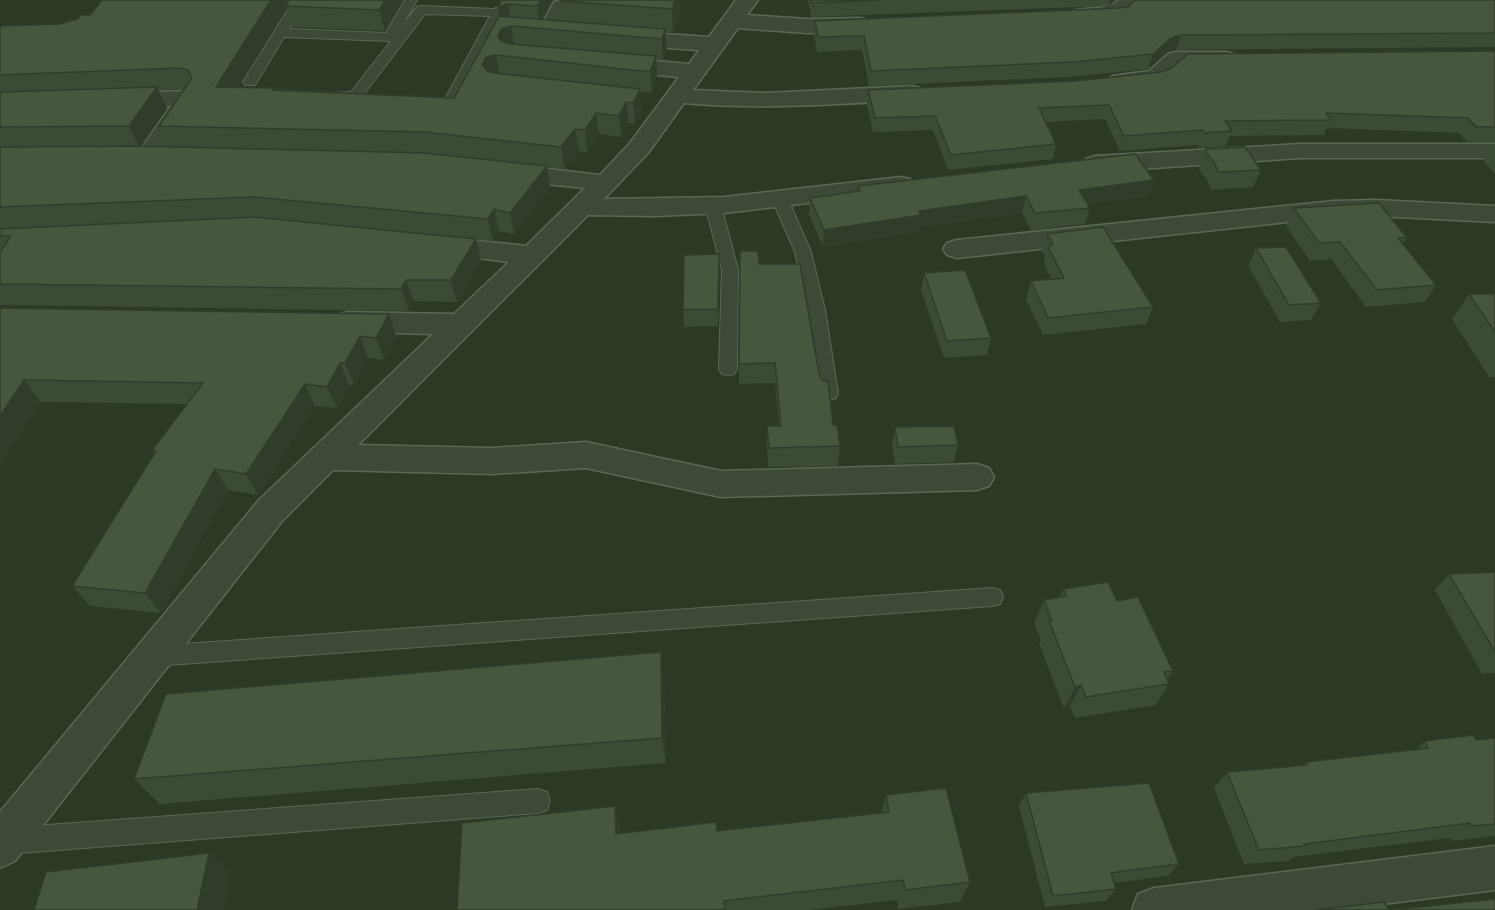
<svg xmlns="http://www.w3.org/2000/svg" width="1495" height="910" viewBox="0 0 1495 910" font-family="'Roboto Condensed',sans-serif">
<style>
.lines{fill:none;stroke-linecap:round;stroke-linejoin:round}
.lane-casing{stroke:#5b6856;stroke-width:2}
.street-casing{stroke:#5b6856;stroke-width:3}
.lane{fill:#3d4a38;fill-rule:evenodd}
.street{fill:#3d4a38;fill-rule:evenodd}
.wall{fill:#3c4b35;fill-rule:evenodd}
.shaded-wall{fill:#313d2b}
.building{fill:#46573e;stroke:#313d2b;stroke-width:1.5}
</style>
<rect width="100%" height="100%" fill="#2b3925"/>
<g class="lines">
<defs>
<g id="lane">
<path d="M 294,0 L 306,0 L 289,29 L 386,33 L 405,0 L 417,0 L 404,23 L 417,7 L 421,6 L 494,9 L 500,6 L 506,10 L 456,104 C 449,111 430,109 423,102 L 430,98 L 445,99 L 490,16 L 425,14 L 360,99 L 334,101 L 327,97 L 334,93 L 351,92 L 391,41 L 284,37 L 255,85 L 245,85 L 243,82 Z"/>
<polygon points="780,194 788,199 811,252 825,310 838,393 836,398 829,400 822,398 820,393 807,310 795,252 772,199"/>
<polygon points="713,200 721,205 738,270 737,369 734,374 728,375 722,374 719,369 722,270 705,205"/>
<polygon points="992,588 1000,590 1003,597 1000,604 992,606 153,666 145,663 142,656 145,649 153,646"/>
<polygon points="538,789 547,792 550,801 547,810 538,813 6,854 0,851 0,831 6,828"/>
</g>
<g id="street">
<polygon points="560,0 603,2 604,0 626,0 619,14 611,15 568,13 556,38 548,40 540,38 537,33 554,2"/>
<path d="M 736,0 L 758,0 L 747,15 L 807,19 L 860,18 L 868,20 L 871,25 L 868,30 L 860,32 L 807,33 L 738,28 L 693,90 L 765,93 L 912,86 L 920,88 L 924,93 L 920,98 L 912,100 C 836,104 760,110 684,103 L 648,153 L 604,199 L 724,197 L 901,177 L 910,179 L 914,185 L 910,191 L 724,213 L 655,216 L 588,215 L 358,445 L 492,448 L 586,442 L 721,471 L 977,464 L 989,468 L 994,477 L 989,486 L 977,490 L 721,497 L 586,468 L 492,474 L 333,470 L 283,520 L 15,861 L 0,868 L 0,812 L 259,500 L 433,334 L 347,332 L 337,329 L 332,322 L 337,315 L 347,312 L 454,314 L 509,262 L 423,251 L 419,245 L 423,239 L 433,236 L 526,246 L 585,188 L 505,180 L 496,177 L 492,172 L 496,167 L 505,164 L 600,175 L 630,143 L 679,77 L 611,71 L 603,69 L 600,64 L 603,59 L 611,57 L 689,64 L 699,50 L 621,45 L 613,43 L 610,38 L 613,33 L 621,31 L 709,37 Z"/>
<path d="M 1119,0 L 1143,0 C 1128,22 1096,27 1071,21 L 1068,16 L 1071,11 C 1089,7 1104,11 1119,0 Z"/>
<path d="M 1176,52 L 1226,52 L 1234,54 L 1237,59 L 1234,64 L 1182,66 C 1176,71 1170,79 1164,82 C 1154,87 1122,89 1112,86 L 1108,81 L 1112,76 L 1149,71 L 1168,54 Z"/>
<polygon points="188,91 196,93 200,98 161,157 157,162 148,165 139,162 135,157 171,106 119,107 111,105 107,100 111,95 119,93"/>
<polygon points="1301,144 1495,144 1495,158 1301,158 1095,172 1086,169 1082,164 1086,159 1095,156"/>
<polygon points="1376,200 1495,206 1495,222 1376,216 1333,217 957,258 947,255 943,249 947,243 957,240 1333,201"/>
<polygon points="1495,846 1495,890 1334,910 1132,910 1138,894 1154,888"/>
</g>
</defs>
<!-- lane casing -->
<use href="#lane" class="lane-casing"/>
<!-- street casing -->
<use href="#street" class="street-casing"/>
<!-- lane -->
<use href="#lane" class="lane"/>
<!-- street -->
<use href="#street" class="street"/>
</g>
<!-- wall -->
<g class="wall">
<path d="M 403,0 L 385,31 L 293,27 L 286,8 L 238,87 L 454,98 L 500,16 L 498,7 L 506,0 L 553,0 L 542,20 L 565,21 L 562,1 L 679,0 L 680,15 L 673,32 L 666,32 L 667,50 L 663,60 L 656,59 L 657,77 L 652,93 L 640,92 L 642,111 L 635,124 L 629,123 L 621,137 L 599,134 L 587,152 L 579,151 L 565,169 L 547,167 L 550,187 L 514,234 L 499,231 L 493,241 L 362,228 L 476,239 L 481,261 L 457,302 L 414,301 L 409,311 L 0,305 L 0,26 L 60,24 L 77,19 L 81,15 ZM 185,89 L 159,126 L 168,146 L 141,146 L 167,108 L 158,90 Z"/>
<polygon points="808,0 1116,0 1108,6 811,17"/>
<polygon points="1495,0 1495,47 1176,50 1167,52 1148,69 1071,77 869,86 862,50 817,52 814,35 815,21 1118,8 1128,7"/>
<polygon points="1495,51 1495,142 1467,142 1459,133 1327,128 1324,135 1230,136 1226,146 1198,148 1198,145 1120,151 1105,119 1046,122 1056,144 1053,159 948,170 933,130 873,132 867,105 868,90 1075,81"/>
<polygon points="1492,145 1495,145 1495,174 1483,160"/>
<polygon points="1206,149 1261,170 1253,187 1211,190 1207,179 1200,172 1199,166"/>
<polygon points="1154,180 1148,196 1088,204 1090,208 1085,224 1031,230 1022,213 919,227 918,232 823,247 809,215 810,198 857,191 858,186"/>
<polygon points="1294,208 1407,238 1403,244 1436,285 1425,302 1366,307 1331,259 1310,261 1286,226"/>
<polygon points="1047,234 1153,307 1146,324 1043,335 1026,299 1031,281 1051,279 1044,264 1045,257 1042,251"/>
<polygon points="1256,248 1321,303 1311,320 1280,322 1248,266"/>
<polygon points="759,264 819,373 840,446 838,466 768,467 767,446 767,426 779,426 775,383 739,384 739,364"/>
<polygon points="720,272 718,326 684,327 683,310"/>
<polygon points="924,273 991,338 987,355 944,358 921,290"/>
<polygon points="1469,294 1495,294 1495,377 1489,377 1452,319"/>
<polygon points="0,308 389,314 396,336 384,360 368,358 354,385 349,385 337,408 315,406 258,495 228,490 161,613 90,606 72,586 154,453 152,450 187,404 41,402 0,465"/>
<polygon points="895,427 958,445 954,462 895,464 892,444"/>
<polygon points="1495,572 1495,673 1482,674 1435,590 1449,574"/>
<polygon points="1063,589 1117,601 1173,671 1167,680 1169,684 1156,705 1075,718 1070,707 1064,708 1039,644 1041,640 1034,623 1044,600 1059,598"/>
<polygon points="664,680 666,763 160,804 134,779"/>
<polygon points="1495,738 1495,836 1452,841 1450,838 1293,857 1289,861 1244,864 1214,788 1227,772 1302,765 1306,762 1416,749 1425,741 1476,740"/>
<polygon points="1026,793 1179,864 1168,876 1114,883 1116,889 1106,901 1045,907 1019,806"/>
<polygon points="886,795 970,882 960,902 898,909 897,900 809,910 457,910 615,806 620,828 620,833 717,831 881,813"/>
</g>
<!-- shaded-wall -->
<g class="shaded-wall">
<polygon points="271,0 291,0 286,6 286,8 225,109 216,87"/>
<polygon points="385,0 403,0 385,31 379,10"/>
<polygon points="541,0 553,0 540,23 537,6"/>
<polygon points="675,0 679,0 680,15 673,32 672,9"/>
<polygon points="1110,0 1116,0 1108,6"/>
<polygon points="508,4 511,21 501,24 498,7"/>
<polygon points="511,26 515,47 505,50 498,36 501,29"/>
<polygon points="665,29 667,50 663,60 662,39"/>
<polygon points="1181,35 1176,50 1167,52 1148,69 1153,54 1171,38"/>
<polygon points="496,55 500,76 490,79 482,65 486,57"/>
<polygon points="656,56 657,77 652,93 650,72"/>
<polygon points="157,87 167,108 140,148 129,126"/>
<polygon points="640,89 642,111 635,124 633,103"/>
<polygon points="626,102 629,123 621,137 619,116"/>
<polygon points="596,113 599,134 587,152 585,130"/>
<polygon points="575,129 579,151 565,169 561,147"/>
<polygon points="547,166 550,187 514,234 510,213"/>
<polygon points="1154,180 1148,196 1074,206 1079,190"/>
<polygon points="1026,196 1022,213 919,227 918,232 823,247 824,230 919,211"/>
<polygon points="494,209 499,231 493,241 488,219"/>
<polygon points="476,239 481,261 457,302 451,280"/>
<polygon points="719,254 720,272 718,326 718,309"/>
<polygon points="406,280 414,301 409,311 401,289"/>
<polygon points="389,314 396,336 384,360 376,338"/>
<polygon points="360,336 368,358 354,385 345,363"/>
<polygon points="340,363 349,385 337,408 327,387"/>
<polygon points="24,380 41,402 0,465 0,416"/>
<polygon points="305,384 315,406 258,495 246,474"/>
<polygon points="215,469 228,490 161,613 145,593"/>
<polygon points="661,652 664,680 666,763 662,738"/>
<polygon points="1081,685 1070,707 1064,708 1075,687"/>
<polygon points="615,806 620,828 621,855 616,834"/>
<polygon points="209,853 231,873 224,910 197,910"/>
</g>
<!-- building -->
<g class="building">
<polygon points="102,0 271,0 216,87 274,88 273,90 454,98 499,16 665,29 662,39 511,26 501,29 498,36 501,41 511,44 656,56 650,72 496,55 486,57 482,65 487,71 495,73 640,89 633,103 626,102 619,116 596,113 585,130 575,129 561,147 424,132 159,126 192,78 188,70 179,68 0,75 0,26 60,24 77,19 81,15 90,15"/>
<polygon points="289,0 385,0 379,10 286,6"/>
<polygon points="506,0 541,0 537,6 508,4 498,7 501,1"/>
<polygon points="563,0 675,0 672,9 562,1"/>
<polygon points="811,0 882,0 811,3"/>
<polygon points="1135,0 1495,0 1495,33 1181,35 1171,38 1153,54 1075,62 871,71 864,36 818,37 815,21 1118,8 1128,7"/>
<polygon points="1495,51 1495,127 1476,127 1468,118 1326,113 1331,120 1225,121 1232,131 1204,133 1203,130 1124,136 1109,105 1039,108 1056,144 951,155 935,116 875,118 868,90 1075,81 1161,72 1170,69 1188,54"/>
<polygon points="157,87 129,126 0,127 0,92"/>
<polygon points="137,146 424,153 547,166 510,213 494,209 488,219 254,197 0,207 0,147"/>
<polygon points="1245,147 1261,170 1218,172 1214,162 1207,154 1206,149"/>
<polygon points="1135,154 1154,180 1079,190 1090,208 1035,213 1026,196 919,211 921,215 824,230 810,198 860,191 858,186"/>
<polygon points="1379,203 1407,238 1398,238 1436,285 1377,290 1340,242 1319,243 1294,208"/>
<polygon points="254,217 476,239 451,280 406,280 401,289 0,284 0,252 11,236 0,236 0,229"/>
<polygon points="1103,227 1153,307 1048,318 1031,281 1064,278 1048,247 1053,244 1047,234"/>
<polygon points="1286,247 1321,303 1289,305 1256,248"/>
<polygon points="740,251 758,251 759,264 800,264 819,373 821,379 828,382 833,425 837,425 840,446 769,448 767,426 781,426 775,363 739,364"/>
<polygon points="719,254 718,309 683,310 684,255"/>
<polygon points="965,270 991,338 947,341 924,273"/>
<polygon points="1469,294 1495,294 1495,332"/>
<polygon points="0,308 389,314 376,338 360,336 345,363 340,363 327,387 305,384 246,474 215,469 145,593 72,586 156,451 152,450 203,383 24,380 0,416"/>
<polygon points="954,426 958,445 898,447 895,427"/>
<polygon points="1495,572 1495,652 1449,574"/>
<polygon points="1108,582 1117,601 1138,597 1173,671 1164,672 1169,684 1086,697 1081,685 1075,687 1049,621 1052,621 1044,600 1067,596 1063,589"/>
<polygon points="661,652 662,738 134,779 166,694"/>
<polygon points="1473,735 1476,740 1495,738 1495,824 1472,826 1470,823 1304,844 1305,846 1259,850 1227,772 1307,765 1306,762 1428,748 1425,741"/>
<polygon points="1149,783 1179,864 1111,873 1116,889 1053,896 1026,793"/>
<polygon points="946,788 970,882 905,890 903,880 724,901 725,909 716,910 457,910 462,823 615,806 616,834 716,822 717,831 889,812 886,795"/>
<polygon points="209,853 197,910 34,910 46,872"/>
<polygon points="1495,899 1495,910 1390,910"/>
<polygon points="1384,902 1389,910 1316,910"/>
</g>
</svg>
